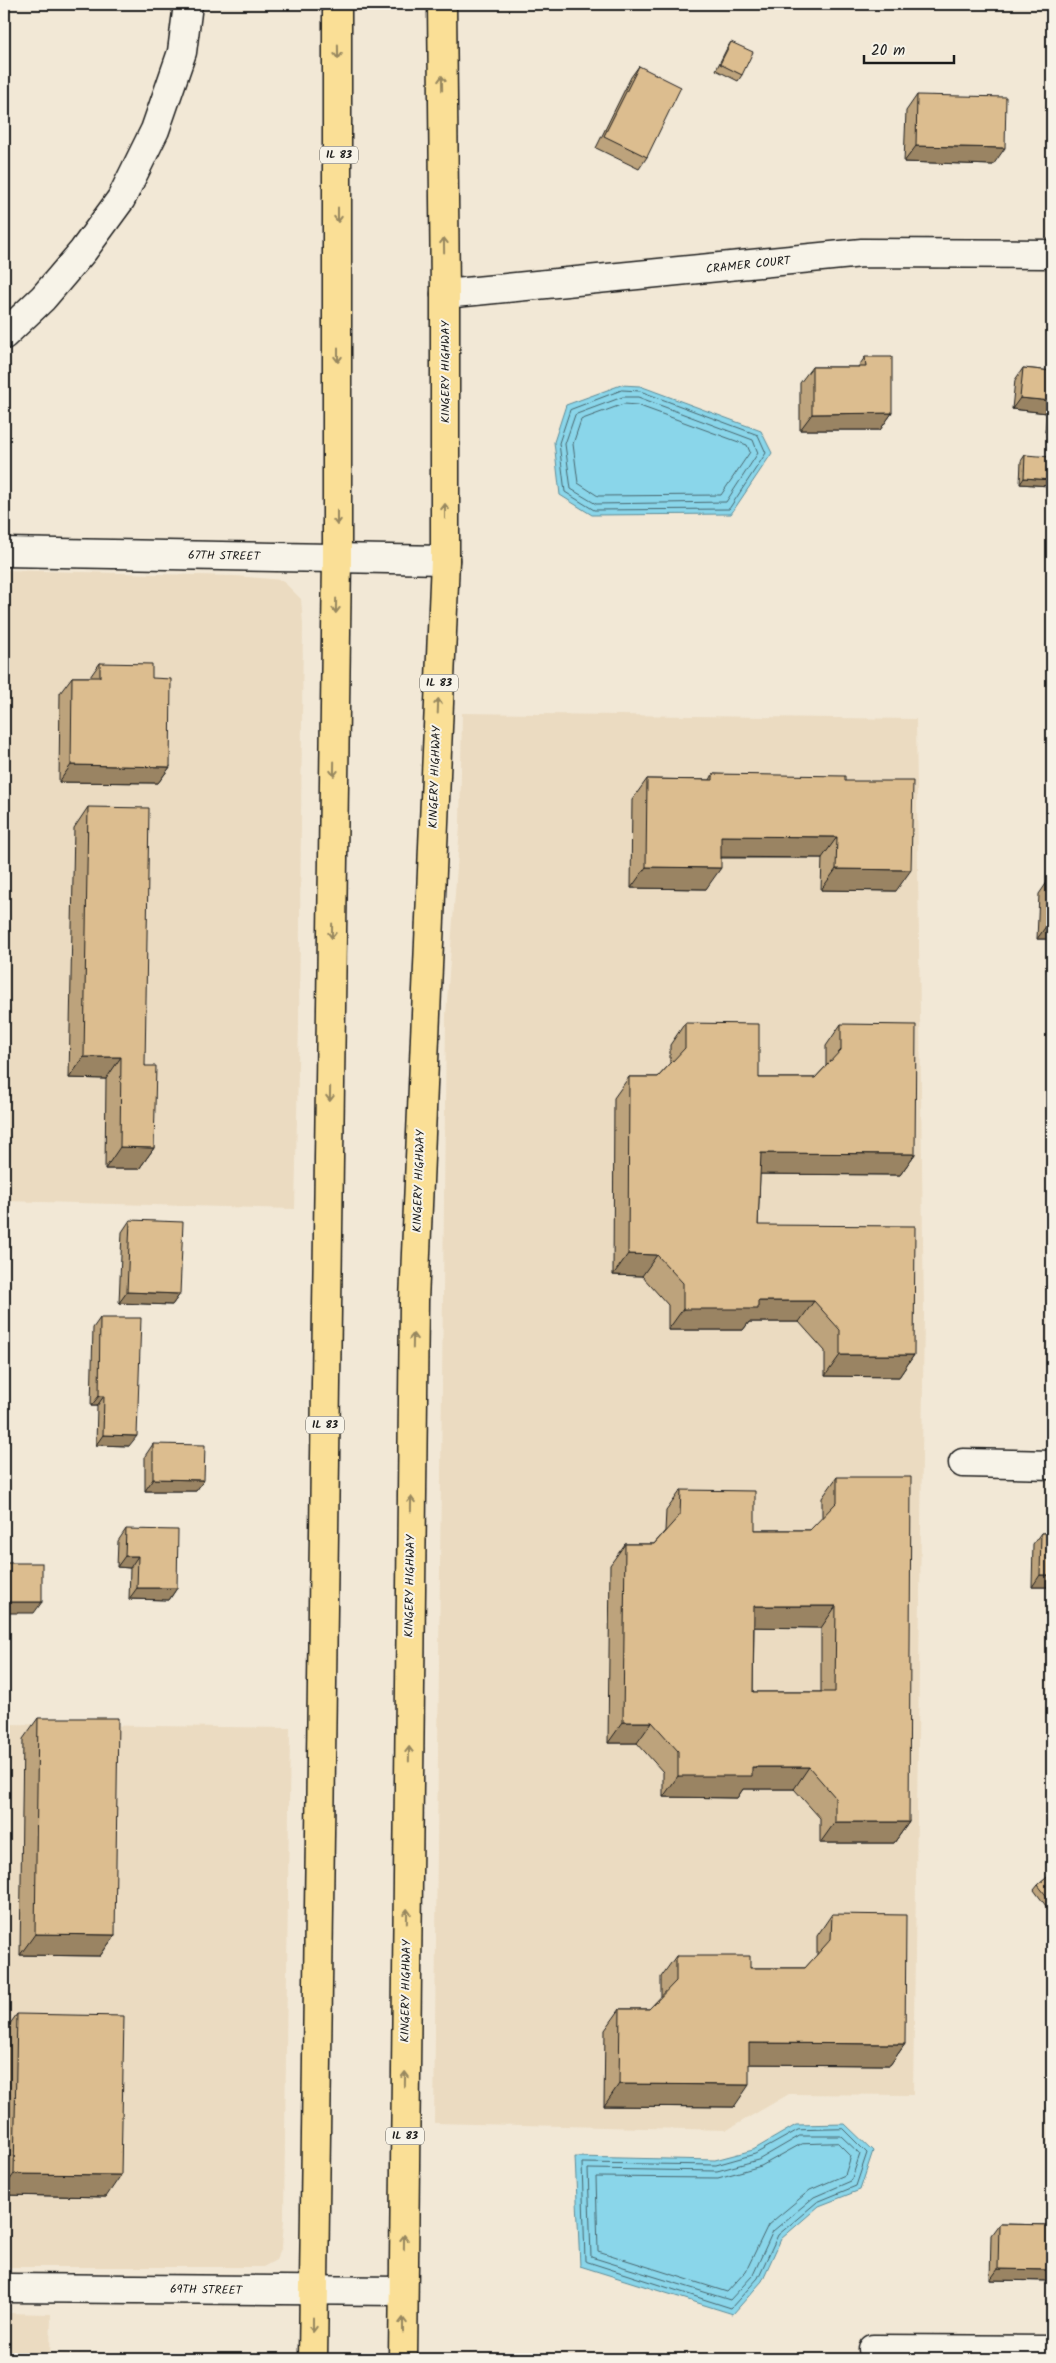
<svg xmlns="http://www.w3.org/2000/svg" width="1056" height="2363" viewBox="0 0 1056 2363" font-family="Kalam,sans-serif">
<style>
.built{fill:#ebdbc1}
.water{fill:#8ad6ea;stroke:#5e8c98}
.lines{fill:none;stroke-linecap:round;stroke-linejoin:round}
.shore{stroke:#48666e;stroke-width:1}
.street-casing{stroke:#1c1c1c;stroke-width:31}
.secondary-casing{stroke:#1c1c1c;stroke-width:31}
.highway-casing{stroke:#1c1c1c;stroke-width:31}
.street{stroke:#f7f3e8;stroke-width:28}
.secondary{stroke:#f7f3e8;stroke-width:28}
.highway{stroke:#fadf96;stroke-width:28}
.wall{fill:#bda37b;stroke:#1c1c1c;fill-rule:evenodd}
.shaded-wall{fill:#9a8464;stroke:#1c1c1c}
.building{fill:#dcbd8f;stroke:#1c1c1c;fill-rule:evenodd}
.oneway{stroke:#96875f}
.labels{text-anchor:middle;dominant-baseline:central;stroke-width:4;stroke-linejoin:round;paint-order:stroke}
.shield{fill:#f7f3e8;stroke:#5e5c59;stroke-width:1}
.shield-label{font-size:11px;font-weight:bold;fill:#1c1c1c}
.street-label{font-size:12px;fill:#1c1c1c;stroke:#f7f3e8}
</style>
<rect width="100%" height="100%" fill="#f2e8d6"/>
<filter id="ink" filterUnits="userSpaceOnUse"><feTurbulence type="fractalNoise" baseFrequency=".02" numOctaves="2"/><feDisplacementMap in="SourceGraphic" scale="10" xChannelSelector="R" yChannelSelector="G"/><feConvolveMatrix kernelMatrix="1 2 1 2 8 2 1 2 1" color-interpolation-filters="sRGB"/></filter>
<g filter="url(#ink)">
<!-- built -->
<g class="built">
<polygon points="4,570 236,576 282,580 301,599 303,624 299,1022 295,1209 4,1201"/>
<polygon points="462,713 916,719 924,1314 913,2095 789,2094 727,2130 434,2123 446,1014 460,826"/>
<polygon points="4,1724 290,1728 284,2220 282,2247 276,2260 263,2267 4,2267"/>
<polygon points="4,2313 51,2314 50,2359 4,2359"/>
</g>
<!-- water -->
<g class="water">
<polygon points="621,385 640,386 761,431 772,453 731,514 592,515 560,495 554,442 566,405"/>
<polygon points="845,2124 873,2151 860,2190 819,2206 781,2239 762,2281 733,2314 580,2266 575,2157 715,2160 753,2150 796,2125"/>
</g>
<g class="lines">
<!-- shore -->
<g class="shore">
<polygon points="622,390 640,391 758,435 766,453 729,509 594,510 565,492 559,443 570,410"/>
<polygon points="623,397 638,397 753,440 758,453 726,502 596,504 571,489 565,444 575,415"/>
<polygon points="624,404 637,405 747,445 750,452 721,495 598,496 578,483 573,444 581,420"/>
<polygon points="843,2129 867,2153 856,2186 817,2202 778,2235 758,2278 731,2308 585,2261 582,2163 716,2165 755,2154 798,2130"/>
<polygon points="800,2136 841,2136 860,2154 851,2181 814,2197 773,2231 753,2275 730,2300 591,2257 588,2169 717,2171 758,2160"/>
<polygon points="838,2143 851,2156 845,2175 810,2190 768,2225 746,2271 727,2292 598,2251 596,2177 718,2178 761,2166 801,2144"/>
</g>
<defs>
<g id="street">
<polyline points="445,294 862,253 1052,254"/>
<polyline points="4,335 43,298 83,251 121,199 155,130 182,52 188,4"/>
<polyline points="963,1463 1052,1465"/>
<polyline points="8,2288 403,2291"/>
<polyline points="873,2349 1052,2350"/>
</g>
<polyline id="secondary" points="4,552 445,560"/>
<g id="highway">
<polyline points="313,2359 337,558 337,4"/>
<polyline points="403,2359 414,1301 445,560 445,294 442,4"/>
</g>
</defs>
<!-- street casing -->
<use href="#street" class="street-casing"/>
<!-- secondary casing -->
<use href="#secondary" class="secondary-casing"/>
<!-- highway casing -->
<use href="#highway" class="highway-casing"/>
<!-- street -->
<use href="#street" class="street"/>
<!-- secondary -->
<use href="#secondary" class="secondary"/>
<!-- highway -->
<use href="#highway" class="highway"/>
</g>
<!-- wall -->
<g class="wall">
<polygon points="731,42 742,75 738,81 716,70 727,48"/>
<polygon points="639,66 647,157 639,169 596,148 631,77"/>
<polygon points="917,95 993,165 904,162 906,111"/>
<polygon points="865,357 892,413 880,430 800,430 800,383 812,367 858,367"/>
<polygon points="1023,368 1052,371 1052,433 1045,432 1047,413 1012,409 1015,380"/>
<polygon points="1025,455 1049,486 1020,484 1021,461"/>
<polygon points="100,663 152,678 170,767 158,783 59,782 60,693 72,677 90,677"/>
<polygon points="713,774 845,781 896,891 821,890 822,858 721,858 706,889 631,888 632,800 647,779 710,780"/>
<polygon points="88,807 145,1066 154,1148 139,1169 105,1169 106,1079 69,1078 74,828"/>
<polygon points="1050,878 1052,939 1037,939 1039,894"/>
<polygon points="685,1023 759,1078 815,1078 826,1066 826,1046 841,1024 915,1154 900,1175 760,1174 758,1225 914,1355 899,1377 825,1376 825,1351 799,1322 749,1322 743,1330 668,1330 668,1305 642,1276 613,1275 614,1098 629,1077 658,1077 670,1064 670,1045"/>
<polygon points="130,1220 180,1294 172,1305 119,1303 122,1232"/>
<polygon points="100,1318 129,1446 96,1445 97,1406 91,1406 93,1328"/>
<polygon points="153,1444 204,1480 196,1491 145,1491 145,1456"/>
<path d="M 837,1477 L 909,1822 L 894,1843 L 820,1843 L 820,1818 L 794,1789 L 743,1789 L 737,1798 L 663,1797 L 663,1772 L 637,1743 L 608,1743 L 610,1565 L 625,1544 L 654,1544 L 665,1531 L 666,1511 L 681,1490 L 755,1530 L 810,1530 L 822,1518 L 822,1498 ZM 754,1627 L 821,1628 L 821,1692 L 753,1692 Z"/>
<polygon points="126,1529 177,1588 169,1600 129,1599 130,1568 117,1567 118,1541"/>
<polygon points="1041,1533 1052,1533 1052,1587 1032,1587 1033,1544"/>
<polygon points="38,1718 115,1935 100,1956 20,1955 23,1739"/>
<polygon points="1052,1759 1052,1782 1051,1782"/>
<polygon points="1052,1873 1052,1914 1034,1890 1038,1885"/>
<polygon points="832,1914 905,2044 890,2065 749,2064 734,2107 604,2106 605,2030 620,2009 649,2009 661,1997 661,1977 676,1956 750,1968 805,1968 817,1955 817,1936"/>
<polygon points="17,2014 106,2197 4,2195 4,2032"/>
<polygon points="999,2224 1052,2225 1052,2281 990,2280 991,2235"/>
</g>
<!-- shaded-wall -->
<g class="shaded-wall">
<polygon points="916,146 1005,148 993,165 904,162"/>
<polygon points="1020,398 1052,401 1052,406 1047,413 1012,409"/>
<polygon points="892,413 880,430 800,430 812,414"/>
<polygon points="1052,422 1052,433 1045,432"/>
<polygon points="1024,478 1052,480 1052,481 1049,486 1020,484"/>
<polygon points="71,765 170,767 158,783 59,782"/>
<polygon points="721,836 837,837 822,858 706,857"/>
<polygon points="646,867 721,868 706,889 631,888"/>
<polygon points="836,869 911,870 896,891 821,890"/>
<polygon points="1049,922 1052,922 1052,939 1037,939"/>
<polygon points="84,1057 121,1057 106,1079 69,1078"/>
<polygon points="120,1147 154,1148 139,1169 105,1169"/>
<polygon points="761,1153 915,1154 900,1175 746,1174"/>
<polygon points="628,1254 657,1255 642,1276 613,1275"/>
<polygon points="127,1292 180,1294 172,1305 119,1303"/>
<polygon points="758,1301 814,1301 799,1322 749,1322 743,1330 668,1330 683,1309"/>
<polygon points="840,1355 914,1355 899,1377 825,1376"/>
<polygon points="99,1396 104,1396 97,1406 91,1406"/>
<polygon points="103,1435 137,1436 129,1446 96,1445"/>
<polygon points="153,1479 204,1480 196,1491 145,1491"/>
<polygon points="125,1556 138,1556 130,1568 117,1567"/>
<polygon points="1040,1575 1052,1575 1052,1587 1032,1587"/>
<polygon points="137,1588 177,1588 169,1600 129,1599"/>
<polygon points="4,1602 42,1602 34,1613 4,1613"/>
<polygon points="754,1606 836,1606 821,1628 739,1627"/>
<polygon points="623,1722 652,1722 637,1743 608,1743"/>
<polygon points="752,1767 809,1767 794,1789 743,1789 737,1798 663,1797 678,1776"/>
<polygon points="835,1822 909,1822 894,1843 820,1843"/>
<polygon points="35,1934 115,1935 100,1956 20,1955"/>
<polygon points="749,2043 905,2044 890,2065 735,2064"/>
<polygon points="619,2084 749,2085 734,2107 604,2106"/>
<polygon points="14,2174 121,2175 106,2197 4,2195 4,2188"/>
<polygon points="998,2269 1052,2270 1052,2281 990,2280"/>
</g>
<!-- building -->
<g class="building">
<polygon points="731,42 753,52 742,75 720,64"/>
<polygon points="639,66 681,87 647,157 604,136"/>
<polygon points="917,95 1006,97 1005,148 916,146"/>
<polygon points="865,357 892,357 892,413 812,414 812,367 866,367"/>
<polygon points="1023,368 1052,371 1052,401 1020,398"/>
<polygon points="1025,455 1052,457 1052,480 1024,478"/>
<polygon points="100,663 152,664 152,678 171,679 170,767 71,765 72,677 100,677"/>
<polygon points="713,774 845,776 845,781 913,781 911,870 836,869 837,837 721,836 721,868 646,867 647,779 713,780"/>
<polygon points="88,807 149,808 145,1066 156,1066 154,1148 120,1147 121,1057 84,1057"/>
<polygon points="1050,878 1052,878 1052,922 1049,922"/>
<polygon points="685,1023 759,1024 759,1078 815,1078 841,1050 841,1024 916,1025 915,1154 761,1153 758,1225 915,1226 914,1355 840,1355 840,1330 814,1301 758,1301 758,1309 683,1309 683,1283 657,1255 628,1254 629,1077 658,1077 685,1048"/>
<polygon points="130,1220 183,1222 180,1294 127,1292"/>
<polygon points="100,1318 141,1318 137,1436 103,1435 104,1396 99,1396"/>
<polygon points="153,1444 205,1445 204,1480 153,1479"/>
<path d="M 837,1477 L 911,1477 L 909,1822 L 835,1822 L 835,1797 L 809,1767 L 752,1767 L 752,1776 L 678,1776 L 678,1751 L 652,1722 L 623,1722 L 625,1544 L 654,1544 L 680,1515 L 681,1490 L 755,1491 L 755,1530 L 810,1530 L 837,1502 ZM 754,1606 L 836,1606 L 835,1692 L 753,1692 Z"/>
<polygon points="126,1529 178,1530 177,1588 137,1588 138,1556 125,1556"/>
<polygon points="1041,1533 1052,1533 1052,1575 1040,1575"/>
<rect x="4" y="1563" width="38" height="39"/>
<polygon points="38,1718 118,1718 115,1935 35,1934"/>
<polygon points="1052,1873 1052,1903 1038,1885"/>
<polygon points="832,1914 906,1915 905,2044 749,2043 749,2085 619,2084 620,2009 649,2009 676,1981 676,1956 750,1956 750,1968 805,1968 831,1939"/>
<polygon points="17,2014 124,2016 121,2175 14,2174"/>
<polygon points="999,2224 1052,2225 1052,2270 998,2269"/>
</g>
<!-- one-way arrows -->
<defs><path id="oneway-shaft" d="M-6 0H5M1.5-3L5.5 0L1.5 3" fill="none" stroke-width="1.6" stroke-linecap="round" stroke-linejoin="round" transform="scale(1.25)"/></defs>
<g class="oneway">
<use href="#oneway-shaft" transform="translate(338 52) rotate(89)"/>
<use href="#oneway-shaft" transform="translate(442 83) rotate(-91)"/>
<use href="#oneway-shaft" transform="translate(338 215) rotate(90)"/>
<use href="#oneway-shaft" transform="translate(444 245) rotate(-91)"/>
<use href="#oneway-shaft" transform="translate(338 355) rotate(90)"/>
<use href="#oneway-shaft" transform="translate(445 511) rotate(-90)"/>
<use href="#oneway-shaft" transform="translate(337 518) rotate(90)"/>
<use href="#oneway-shaft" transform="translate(336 606) rotate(91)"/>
<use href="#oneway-shaft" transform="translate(438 706) rotate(-88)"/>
<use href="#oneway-shaft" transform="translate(334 769) rotate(91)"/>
<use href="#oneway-shaft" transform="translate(332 931) rotate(91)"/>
<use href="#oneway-shaft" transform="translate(330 1094) rotate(91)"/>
<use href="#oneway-shaft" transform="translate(413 1341) rotate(-89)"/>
<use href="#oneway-shaft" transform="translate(411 1504) rotate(-89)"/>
<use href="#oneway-shaft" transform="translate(409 1754) rotate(-89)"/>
<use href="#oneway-shaft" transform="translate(407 1916) rotate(-89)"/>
<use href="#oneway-shaft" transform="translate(405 2079) rotate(-89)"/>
<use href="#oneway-shaft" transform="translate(404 2242) rotate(-89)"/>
<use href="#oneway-shaft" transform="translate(313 2325) rotate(90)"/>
<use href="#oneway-shaft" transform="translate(403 2325) rotate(-90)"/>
</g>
</g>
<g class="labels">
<!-- shield labels -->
<g class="shield">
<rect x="320" y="146.5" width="38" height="17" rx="4"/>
<rect x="420" y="674.5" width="38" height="17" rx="4"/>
<rect x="306" y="1416.5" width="38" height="17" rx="4"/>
<rect x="386" y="2127.5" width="38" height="17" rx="4"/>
</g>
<g class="shield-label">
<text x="339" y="155">IL 83</text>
<text x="439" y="683">IL 83</text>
<text x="325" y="1425">IL 83</text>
<text x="405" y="2136">IL 83</text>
</g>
<!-- street labels -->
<g class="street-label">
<text transform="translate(748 265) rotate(-6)">CRAMER COURT</text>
<text transform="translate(445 372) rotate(-90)">KINGERY HIGHWAY</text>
<text transform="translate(224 556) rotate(1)">67TH STREET</text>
<text transform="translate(435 777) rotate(-88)">KINGERY HIGHWAY</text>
<text transform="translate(419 1181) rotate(-88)">KINGERY HIGHWAY</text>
<text transform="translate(410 1586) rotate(-89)">KINGERY HIGHWAY</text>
<text transform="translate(406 1991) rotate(-89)">KINGERY HIGHWAY</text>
<text transform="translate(206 2290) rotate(1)">69TH STREET</text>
</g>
</g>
<!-- margin -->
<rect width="1056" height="2363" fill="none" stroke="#f7f3e8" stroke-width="20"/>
<rect x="10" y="10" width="1036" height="2343" fill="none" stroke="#1c1c1c" stroke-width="2" filter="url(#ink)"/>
<!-- scale -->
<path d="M864 55v8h90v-8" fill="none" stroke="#1c1c1c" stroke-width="2.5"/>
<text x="871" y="55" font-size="15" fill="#1c1c1c" stroke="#f7f3e8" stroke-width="4" paint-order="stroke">20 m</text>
</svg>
